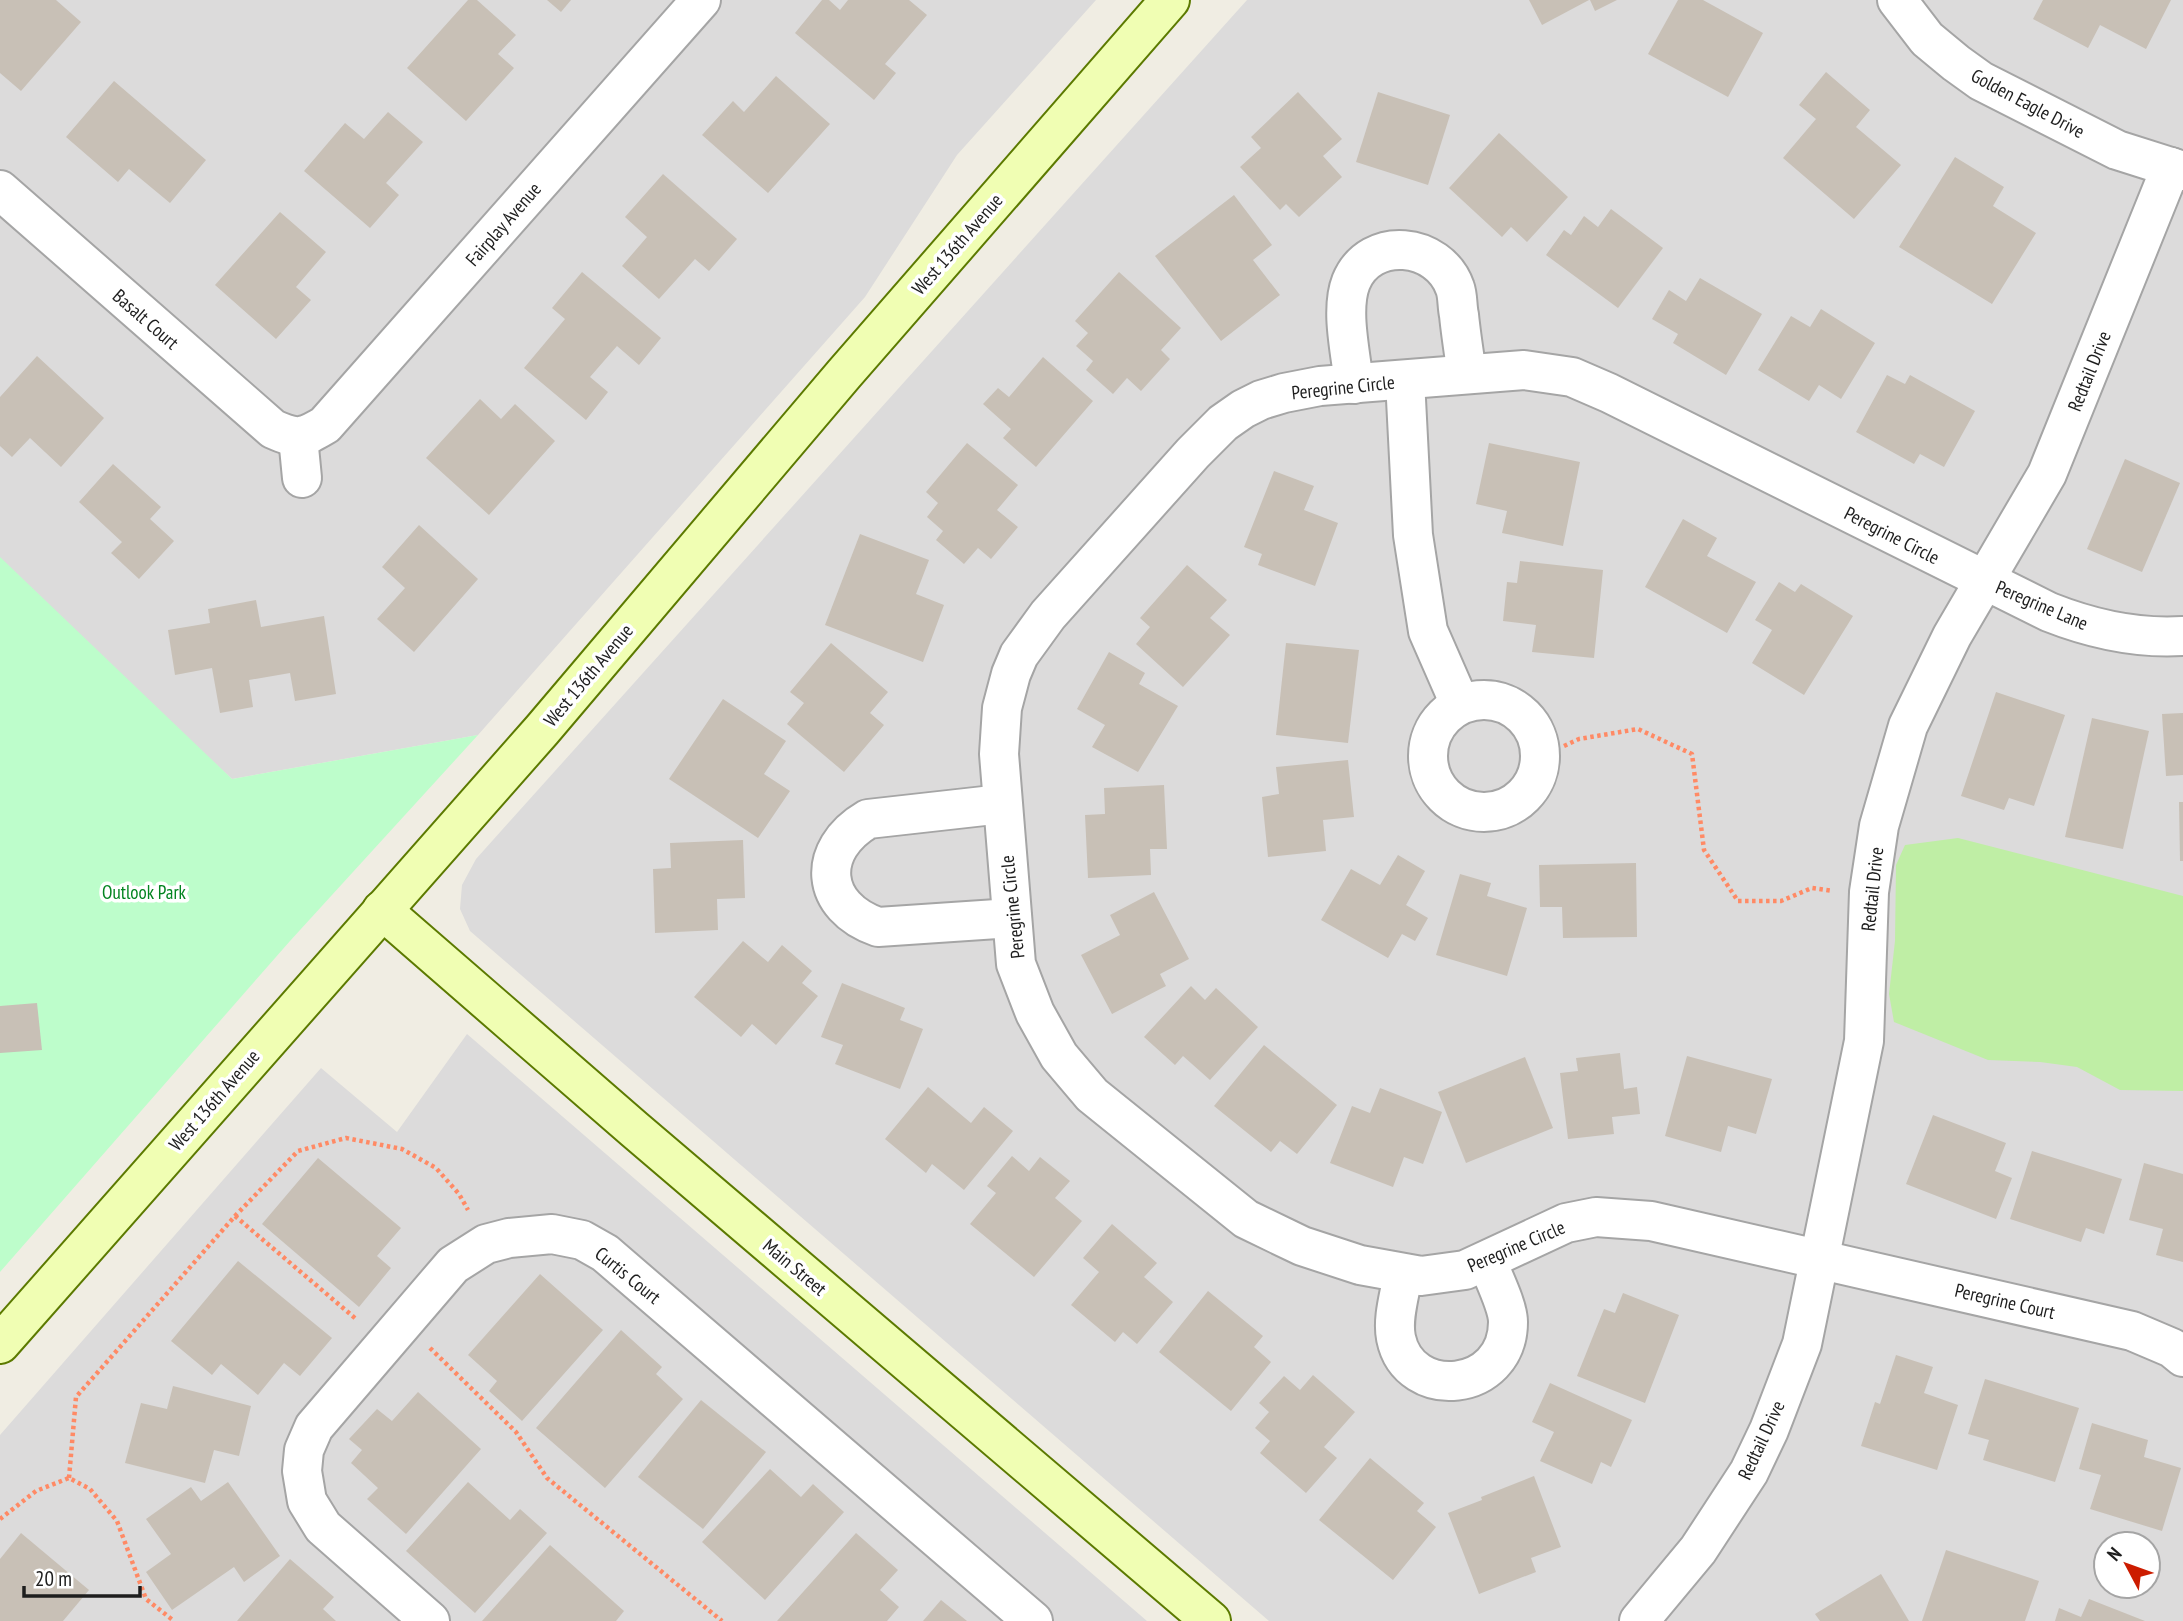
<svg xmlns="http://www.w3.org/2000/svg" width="2183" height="1621" viewBox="0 0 2183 1621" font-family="'PT Sans Narrow',sans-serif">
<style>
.residential{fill:#dcdbdb;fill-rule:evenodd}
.grass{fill:#bfeea5}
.park{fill:#bdfdcb}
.building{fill:#c8c0b6}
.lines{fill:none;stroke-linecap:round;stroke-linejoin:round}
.street-casing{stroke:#a5a5a5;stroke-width:42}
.secondary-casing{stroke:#5c7a00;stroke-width:42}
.path{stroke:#ff8a65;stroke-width:4.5;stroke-dasharray:3.5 3.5;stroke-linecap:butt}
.street{stroke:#fff;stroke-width:38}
.secondary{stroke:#f0feb3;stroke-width:38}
.labels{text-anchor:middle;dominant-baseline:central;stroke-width:7;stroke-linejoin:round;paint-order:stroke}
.street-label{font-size:19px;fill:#1e1e1e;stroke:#fff}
.park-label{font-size:19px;fill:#038420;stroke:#fff}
</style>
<rect width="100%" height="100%" fill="#f0ede3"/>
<!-- residential -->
<g class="residential">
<polygon points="0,0 1096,0 957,155 865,297 478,735 232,779 0,566"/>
<path d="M 1247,0 L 2183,0 L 2183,1621 L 1269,1621 L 470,931 L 460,909 L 462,885 L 476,859 ZM 2106,1544 L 2148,1544 L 2148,1586 L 2106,1586 Z"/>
<polygon points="467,1034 1147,1621 0,1621 0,1435 321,1068 397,1132"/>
</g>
<!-- grass -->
<polygon class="grass" points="1958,838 2183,896 2183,1091 2120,1090 2077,1067 2040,1062 1988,1060 1894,1022 1889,994 1895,941 1896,865 1905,845"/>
<!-- park -->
<polygon class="park" points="0,557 232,779 478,735 290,941 0,1272"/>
<!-- building -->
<g class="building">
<polygon points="0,0 56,0 81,22 21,91 0,73"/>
<polygon points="468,0 477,0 516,35 498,54 514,68 466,121 407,68"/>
<polygon points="547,0 571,0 561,12"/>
<polygon points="822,0 829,0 840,10 848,0 909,0 927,15 885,64 896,73 874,100 795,33"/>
<polygon points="1529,0 1589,0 1542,25"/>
<polygon points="1590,0 1617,0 1595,11"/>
<polygon points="1678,0 1703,0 1763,33 1728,97 1648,54"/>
<polygon points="2043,0 2171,0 2146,49 2100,25 2088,48 2033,19"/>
<polygon points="1826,72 1870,110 1856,127 1901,165 1854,219 1783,158 1816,119 1799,105"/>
<polygon points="776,76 830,124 768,193 702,135 733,101 744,112"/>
<polygon points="114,81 206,160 170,203 129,169 118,182 66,137"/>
<polygon points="1298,92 1342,139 1323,156 1342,177 1299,217 1286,204 1280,210 1240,167 1261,148 1251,137"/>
<polygon points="1378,92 1450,115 1428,185 1356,162"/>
<polygon points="388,112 423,142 386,183 399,195 370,228 304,171 345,123 364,139"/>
<polygon points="1499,133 1568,197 1527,242 1511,227 1502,237 1449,188"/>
<polygon points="1955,157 2004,187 1993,206 2036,233 1992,304 1899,247"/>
<polygon points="663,174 737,239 709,271 695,259 659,299 622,266 647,237 625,217"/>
<polygon points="1234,195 1272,245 1253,260 1280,295 1221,341 1155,256"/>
<polygon points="1611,209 1663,248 1618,308 1546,255 1564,230 1571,235 1584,216 1598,227"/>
<polygon points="280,212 326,252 296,287 311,300 276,339 215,285"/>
<polygon points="582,272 661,338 639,365 617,346 590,377 608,392 586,420 524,368 565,319 552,308"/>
<polygon points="1119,272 1181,328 1161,350 1170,359 1141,391 1127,378 1113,394 1086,370 1093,361 1076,346 1088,333 1075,321"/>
<polygon points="1700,278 1762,314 1726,375 1673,343 1678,334 1652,319 1669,290 1686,301"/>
<polygon points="1821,309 1875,343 1841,399 1819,385 1809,401 1758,370 1791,316 1810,327"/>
<polygon points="37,356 104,418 61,467 30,438 12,457 0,446 0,397"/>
<polygon points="1043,357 1093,401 1036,467 1003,438 1011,429 983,404 998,388 1009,397"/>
<polygon points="1887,375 1905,384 1910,375 1975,411 1944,467 1920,454 1914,464 1856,432"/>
<polygon points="480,399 501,419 515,404 555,441 489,515 426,458"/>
<polygon points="967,443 1018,485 997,510 1018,527 991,559 978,548 964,564 936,540 943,531 927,517 938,503 926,492"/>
<polygon points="1489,443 1580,462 1563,546 1502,533 1507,511 1476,504"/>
<polygon points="2125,459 2180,483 2142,572 2087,549"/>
<polygon points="113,464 161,507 150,519 174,541 139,579 111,553 122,542 79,502"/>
<polygon points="1274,471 1314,486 1304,510 1338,523 1315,586 1258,565 1262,554 1244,547"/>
<polygon points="1683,519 1717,538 1707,556 1756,582 1727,633 1645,587"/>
<polygon points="419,525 478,579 414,652 377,619 405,588 382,567"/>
<polygon points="860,534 929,560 916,594 944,605 923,662 825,625"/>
<polygon points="1520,561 1603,570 1594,658 1532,652 1536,625 1503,621 1507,582 1517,583"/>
<polygon points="1187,565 1227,600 1210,618 1230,635 1183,687 1136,644 1150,627 1140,618"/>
<polygon points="1779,582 1795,592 1801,584 1853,616 1804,695 1752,663 1772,630 1755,620"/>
<polygon points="256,600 261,627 324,616 336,694 295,701 290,673 249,680 253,707 220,713 212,668 175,675 168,630 210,623 208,609"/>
<polygon points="831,643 888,692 870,713 884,725 844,772 787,724 804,703 790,692"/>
<polygon points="1286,643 1359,650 1348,743 1276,735"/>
<polygon points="1109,652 1145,673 1139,684 1178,706 1138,772 1092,747 1105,725 1077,709"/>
<polygon points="1996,692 2065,715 2034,806 2009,798 2004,810 1961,796"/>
<polygon points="723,699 786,741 764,774 790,791 758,838 669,779"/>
<polygon points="2183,713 2183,775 2166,776 2162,714"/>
<polygon points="2092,718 2149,731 2123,849 2065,837"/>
<polygon points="1348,760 1354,817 1323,820 1326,851 1268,857 1262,797 1279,794 1276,767"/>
<polygon points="1164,785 1167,849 1150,849 1151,875 1088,878 1085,815 1105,814 1104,788"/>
<polygon points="2179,802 2183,802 2183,861 2180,861"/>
<polygon points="743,840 745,898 717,899 718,930 655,933 653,869 671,868 670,843"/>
<polygon points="1398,855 1425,871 1406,905 1428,918 1415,941 1402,934 1388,958 1321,920 1351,869 1380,885"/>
<polygon points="1636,863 1637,937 1563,938 1562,907 1540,907 1539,865"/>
<polygon points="1460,874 1491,883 1487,896 1527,908 1507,976 1436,955"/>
<polygon points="1154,892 1189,959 1160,974 1166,986 1112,1014 1081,955 1120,935 1110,915"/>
<polygon points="743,941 768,962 782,945 812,971 802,983 818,996 776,1045 752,1024 741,1037 694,997"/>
<polygon points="842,983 905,1008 900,1020 923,1029 900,1089 835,1064 843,1045 821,1037"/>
<polygon points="1191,986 1205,1000 1216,988 1258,1027 1210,1080 1183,1056 1175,1065 1144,1037"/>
<polygon points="37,1003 42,1050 0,1053 0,1006"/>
<polygon points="1264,1045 1337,1105 1297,1154 1280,1141 1271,1152 1214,1106"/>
<polygon points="1620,1053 1624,1089 1637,1087 1640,1114 1612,1117 1614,1134 1568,1139 1560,1073 1578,1071 1576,1058"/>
<polygon points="1687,1056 1772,1079 1756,1134 1728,1126 1721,1152 1665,1136"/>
<polygon points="1525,1057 1553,1128 1466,1163 1438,1092"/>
<polygon points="928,1087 971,1123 984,1107 1013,1131 964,1190 932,1164 926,1173 885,1139"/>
<polygon points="1380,1088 1442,1112 1423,1164 1404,1157 1393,1187 1330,1163 1352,1106 1370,1113"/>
<polygon points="1933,1115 2006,1143 1995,1171 2012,1178 1996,1219 1906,1184"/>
<polygon points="2032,1151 2122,1179 2104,1234 2086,1228 2081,1242 2010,1219"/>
<polygon points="1012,1156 1029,1171 1040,1157 1070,1181 1055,1198 1082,1221 1034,1277 970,1224 996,1193 987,1186"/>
<polygon points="318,1158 401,1228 377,1256 391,1268 359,1307 262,1224"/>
<polygon points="2144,1163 2183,1174 2183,1262 2156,1255 2163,1229 2129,1220"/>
<polygon points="1112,1224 1157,1263 1144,1277 1173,1302 1137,1344 1123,1332 1115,1342 1071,1305 1099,1272 1083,1258"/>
<polygon points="238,1261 332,1338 300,1376 284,1363 258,1395 221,1364 212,1375 171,1341"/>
<polygon points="540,1274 603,1330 522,1421 489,1391 497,1381 468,1355"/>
<polygon points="1208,1291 1263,1336 1254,1347 1271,1362 1231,1411 1159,1352"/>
<polygon points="1623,1293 1679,1315 1645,1403 1577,1376 1604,1309 1615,1313"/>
<polygon points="621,1330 662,1367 656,1374 683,1399 605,1488 536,1428"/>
<polygon points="1896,1355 1933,1367 1924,1393 1958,1405 1937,1470 1861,1446 1875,1402 1880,1404"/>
<polygon points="1313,1375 1355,1412 1324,1447 1337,1458 1306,1493 1260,1453 1270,1441 1255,1428 1269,1412 1259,1403 1284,1376 1300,1390"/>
<polygon points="1985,1379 2079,1408 2055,1482 1983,1460 1989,1440 1968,1434"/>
<polygon points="1550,1383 1632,1420 1611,1467 1601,1462 1592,1484 1540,1461 1554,1432 1532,1422"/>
<polygon points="173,1386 251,1406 239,1456 214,1450 205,1483 125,1463 141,1403 167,1409"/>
<polygon points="418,1392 481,1449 406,1534 367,1499 378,1488 351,1463 362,1450 349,1439 377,1409 392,1421"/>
<polygon points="701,1400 766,1452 703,1529 638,1477"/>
<polygon points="2092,1423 2148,1440 2144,1457 2181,1468 2162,1531 2090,1509 2101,1475 2079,1469"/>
<polygon points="1370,1458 1424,1503 1417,1511 1436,1527 1393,1580 1319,1520"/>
<polygon points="770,1469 801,1497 813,1484 844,1512 765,1600 702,1542"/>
<polygon points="1534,1476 1561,1547 1531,1558 1536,1572 1479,1594 1448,1513 1482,1500 1481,1497"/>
<polygon points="228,1482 280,1556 244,1582 234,1567 172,1610 146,1572 171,1554 146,1519 191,1487 201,1501"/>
<polygon points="468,1482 510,1520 520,1509 547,1533 475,1613 406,1551"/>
<polygon points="21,1533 89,1590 63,1621 0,1621 0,1559"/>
<polygon points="856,1533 898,1570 880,1590 899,1607 887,1621 777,1621"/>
<polygon points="550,1545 624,1611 616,1621 482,1621"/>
<polygon points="1946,1550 2039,1581 2025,1621 1922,1621"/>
<polygon points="290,1559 334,1597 323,1609 336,1621 237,1621"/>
<polygon points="1881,1574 1909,1621 1820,1621 1815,1614"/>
<polygon points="2089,1599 2145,1621 2055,1621 2059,1608 2081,1617"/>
<polygon points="941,1600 967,1621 923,1621"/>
</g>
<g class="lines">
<defs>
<g id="street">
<polyline points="1897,0 1927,39 1956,63 1981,81 2117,150 2183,171"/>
<path d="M 0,190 L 273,429 C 298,440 303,438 325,425 L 701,0"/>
<polyline points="1405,380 1413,535 1428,631 1460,704"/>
<path d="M 1354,384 C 1351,354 1340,310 1351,282 C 1370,235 1439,242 1455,288 C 1458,296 1457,307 1459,315 C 1461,335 1464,354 1467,374"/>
<polyline points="298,437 302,478"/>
<path d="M 2183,636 C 2136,639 2092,629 2049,612 L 1609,393 L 1572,377 L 1524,370 L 1320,386 L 1284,393 L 1261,400 L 1243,409 L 1223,423 L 1193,453 L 1048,615 L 1019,655 L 1011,674 L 1002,708 L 999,754 L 1016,964 L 1035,1013 L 1059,1056 L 1092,1095 L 1246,1219 L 1302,1246 L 1360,1265 L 1421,1276 L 1465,1270 L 1566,1223 L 1596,1217 L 1651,1221 L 2132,1331 L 2172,1348 L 2183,1357"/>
<circle cx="1484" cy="756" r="56"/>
<path d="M 1002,804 L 868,819 C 815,850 820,907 878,927 L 1012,918"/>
<path d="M 1403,1274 C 1400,1294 1392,1318 1396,1338 C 1409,1402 1508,1393 1508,1322 C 1508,1306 1493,1277 1487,1261"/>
<polyline points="430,1621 323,1527 307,1501 302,1471 304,1450 314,1427 453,1265 486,1244 509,1238 552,1234 582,1240 605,1253 1033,1621"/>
<polyline points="1639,1621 1698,1550 1749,1472 1769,1430 1802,1344 1864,1041 1869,892 1879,826 1908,726 1952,636 2047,474 2171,167"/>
</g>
<g id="secondary">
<polyline points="382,910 634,1129 1211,1621"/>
<polyline points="0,1344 542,730 844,374 1170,0"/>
</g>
</defs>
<!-- street casing -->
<use href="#street" class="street-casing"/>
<!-- secondary casing -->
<use href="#secondary" class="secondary-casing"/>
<!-- path -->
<g class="path">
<polyline points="1564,746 1579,739 1638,729 1692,754 1704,850 1738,901 1781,901 1812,888 1833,891"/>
<polyline points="235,1216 356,1319"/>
<polyline points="430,1348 516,1432 547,1478 722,1621"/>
<polyline points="69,1478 76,1397 235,1216 298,1151 346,1138 402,1149 436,1168 459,1194 468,1210"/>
<polyline points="0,1519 36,1491 69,1478 90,1489 117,1521 146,1599 174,1621"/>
</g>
<!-- street -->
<use href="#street" class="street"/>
<!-- secondary -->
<use href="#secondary" class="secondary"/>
</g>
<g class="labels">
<!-- street labels -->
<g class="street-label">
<text transform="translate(2028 103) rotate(28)">Golden Eagle Drive</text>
<text transform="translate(503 224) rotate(-49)">Fairplay Avenue</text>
<text transform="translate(957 244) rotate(-49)">West 136th Avenue</text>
<text transform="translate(146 319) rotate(41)">Basalt Court</text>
<text transform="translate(2089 371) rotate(-68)">Redtail Drive</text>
<text transform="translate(1343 387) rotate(-6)">Peregrine Circle</text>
<text transform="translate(1892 535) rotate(27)">Peregrine Circle</text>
<text transform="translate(2042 605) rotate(23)">Peregrine Lane</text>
<text transform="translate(588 675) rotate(-50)">West 136th Avenue</text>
<text transform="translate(1872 889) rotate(-84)">Redtail Drive</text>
<text transform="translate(1012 907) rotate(-96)">Peregrine Circle</text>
<text transform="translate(214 1100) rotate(-49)">West 136th Avenue</text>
<text transform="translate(1516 1246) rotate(-23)">Peregrine Circle</text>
<text transform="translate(795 1267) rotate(40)">Main Street</text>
<text transform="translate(628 1275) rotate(39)">Curtis Court</text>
<text transform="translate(2005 1301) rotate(13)">Peregrine Court</text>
<text transform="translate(1761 1440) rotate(-65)">Redtail Drive</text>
</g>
<!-- park labels -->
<g class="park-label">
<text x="144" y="892">Outlook Park</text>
</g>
</g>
<!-- north arrow -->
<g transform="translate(2127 1565) rotate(311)"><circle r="33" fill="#ffffff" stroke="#a5a5a5" stroke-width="2"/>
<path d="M0-5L12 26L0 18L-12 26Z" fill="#cc1c00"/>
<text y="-10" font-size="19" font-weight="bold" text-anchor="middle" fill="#1e1e1e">N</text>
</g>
<!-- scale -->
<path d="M24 1586v10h116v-10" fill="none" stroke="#1e1e1e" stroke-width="3.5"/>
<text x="35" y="1586" font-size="21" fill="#1e1e1e" stroke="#ffffff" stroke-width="5" paint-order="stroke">20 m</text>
</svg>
